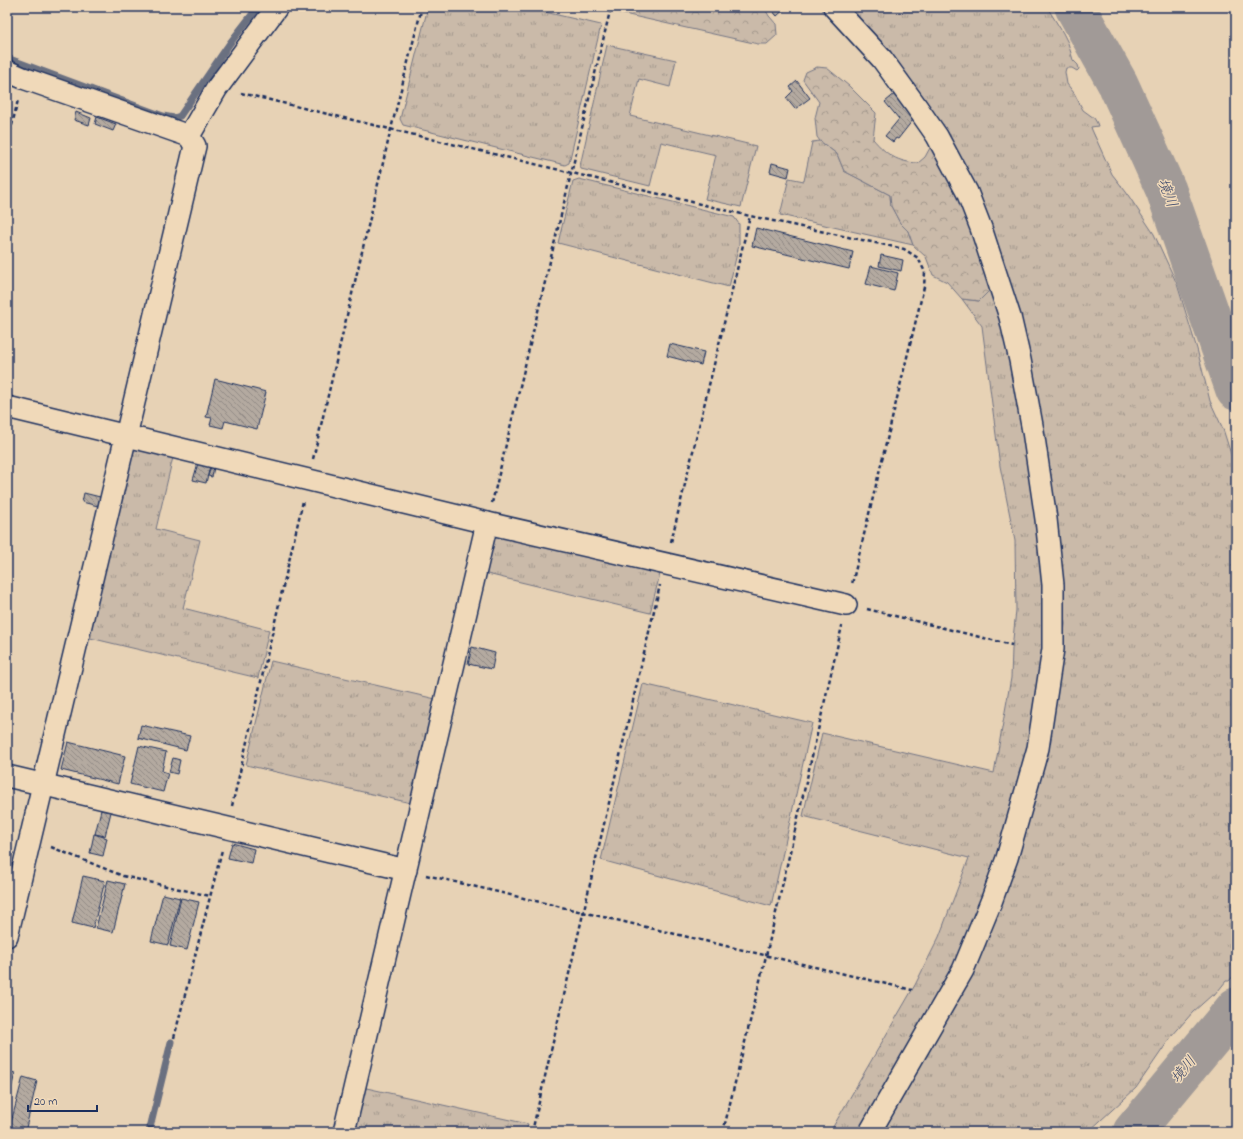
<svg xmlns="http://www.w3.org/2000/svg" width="1243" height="1139" viewBox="0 0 1243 1139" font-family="'Indie Flower','Klee One',sans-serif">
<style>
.grass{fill:url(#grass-tufts);stroke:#727484}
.forest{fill:url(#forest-crowns);stroke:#727484}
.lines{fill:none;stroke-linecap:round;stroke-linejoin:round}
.stream{stroke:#6b6f80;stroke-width:7}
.river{stroke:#a19a97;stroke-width:41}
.building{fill:url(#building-back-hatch);stroke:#1b2f5e}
.street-casing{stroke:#1b2f5e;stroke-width:24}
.path{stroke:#1b2f5e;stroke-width:2.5;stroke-dasharray:4 3;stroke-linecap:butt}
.street{stroke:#f0d9b9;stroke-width:21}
.labels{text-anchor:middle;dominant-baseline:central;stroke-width:3;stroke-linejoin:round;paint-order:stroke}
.water-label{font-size:15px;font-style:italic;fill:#364469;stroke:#f0d9b9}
</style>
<defs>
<pattern id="grass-tufts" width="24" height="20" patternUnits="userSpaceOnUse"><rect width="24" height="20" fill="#cabaa9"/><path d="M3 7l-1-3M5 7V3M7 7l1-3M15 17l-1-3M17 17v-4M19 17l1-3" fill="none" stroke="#a3988d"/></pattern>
<pattern id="forest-crowns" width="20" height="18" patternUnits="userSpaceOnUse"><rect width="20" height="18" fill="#cabaa9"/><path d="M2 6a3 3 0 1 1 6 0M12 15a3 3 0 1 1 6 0" fill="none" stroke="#a3988d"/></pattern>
<pattern id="building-back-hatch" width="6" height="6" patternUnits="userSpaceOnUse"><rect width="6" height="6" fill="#b4aaa0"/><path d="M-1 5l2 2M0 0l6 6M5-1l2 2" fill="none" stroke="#928b86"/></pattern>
</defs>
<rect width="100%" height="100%" fill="#e7d2b5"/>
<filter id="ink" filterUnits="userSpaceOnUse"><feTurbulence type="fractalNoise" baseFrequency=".025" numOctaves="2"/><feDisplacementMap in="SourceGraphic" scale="8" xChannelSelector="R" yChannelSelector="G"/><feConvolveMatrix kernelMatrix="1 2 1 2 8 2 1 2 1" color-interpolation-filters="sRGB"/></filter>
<g filter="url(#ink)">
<!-- grass -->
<g class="grass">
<polygon points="428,7 523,7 601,25 569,163 565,165 403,125 400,119"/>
<polygon points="844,7 1047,7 1063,33 1068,43 1073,60 1078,65 1079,69 1077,71 1072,68 1066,68 1065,72 1067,84 1074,93 1083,110 1094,118 1097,123 1098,126 1091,127 1092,130 1112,174 1126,192 1154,234 1177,284 1197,349 1210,401 1223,429 1236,470 1236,973 1229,981 1226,981 1214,996 1212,995 1193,1012 1171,1037 1136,1088 1088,1132 878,1132 980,952 1020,851 1044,766 1059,681 1065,624 1058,557 987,228"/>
<polygon points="607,45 676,60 670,87 639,79 630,116 756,146 741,207 705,199 716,155 661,142 650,186 581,169 580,166"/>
<polygon points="820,141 837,154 844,171 890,195 891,206 900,223 908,231 913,245 780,215 789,178 804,181 812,142"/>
<polygon points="579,179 734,217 739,224 739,245 729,287 558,243 573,181"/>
<polygon points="991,289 1010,343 1042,530 1045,649 1018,805 968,942 863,1132 830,1132 915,985 939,937 969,858 803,816 822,733 994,773 1011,678 1012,649 1016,610 1015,541 1000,466 982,326 962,299 979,301"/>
<polygon points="139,445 174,453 156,529 200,540 183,608 269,630 258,678 86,637 132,450"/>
<polygon points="492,533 661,570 650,613 483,573"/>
<polygon points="271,661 440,700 415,804 246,765"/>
<polygon points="643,684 812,723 771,906 601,860"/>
<polygon points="362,1087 528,1124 526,1132 351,1132"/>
</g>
<!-- forest -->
<g class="forest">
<polygon points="616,7 764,7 769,16 776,24 777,35 767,44 758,44 615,12"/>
<path d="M 817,67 L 827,68 L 849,86 L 876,113 L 873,139 C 887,155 897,162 918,163 L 925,157 L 931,146 L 965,198 L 991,289 L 979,301 L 962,299 L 947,282 L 933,275 L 926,257 L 913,245 L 908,231 L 900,223 L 891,206 L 890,195 L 844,171 L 837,154 L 820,141 L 817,137 L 815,118 L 819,102 L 803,80 L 806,72 Z"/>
</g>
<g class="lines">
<!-- stream -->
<g class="stream">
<polyline points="7,58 163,116 174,118 180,116 230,43 258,7"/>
<polyline points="149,1132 171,1042"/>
</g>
<!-- river -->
<g class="river">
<polyline points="1075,7 1118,84 1166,190 1236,390"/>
<polyline points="1133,1132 1236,1008"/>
</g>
</g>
<!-- building -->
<g class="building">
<polygon points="769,7 787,7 777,16"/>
<polygon points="797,81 810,98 795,109 786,98 793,91 790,87"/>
<polygon points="897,92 916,116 898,139 896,138 893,142 885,136 899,119 885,102"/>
<polygon points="76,112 91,118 89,125 74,120"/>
<polygon points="97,117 116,124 113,131 95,124"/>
<polygon points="772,163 790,168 788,177 770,172"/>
<polygon points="756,228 853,252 849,269 752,246"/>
<polygon points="881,255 903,260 901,271 879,266"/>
<polygon points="871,266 898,273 894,291 866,284"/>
<polygon points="670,344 704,352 701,365 667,356"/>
<polygon points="215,379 266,392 257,429 225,421 223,428 210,425 212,418 206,417"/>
<polygon points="198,463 210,466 206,483 193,480"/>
<polygon points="211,466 214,467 212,477 208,476"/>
<polygon points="84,493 100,497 98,506 82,502"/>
<polygon points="472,647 495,653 492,669 468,664"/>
<polygon points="141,725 190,736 186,750 138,738"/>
<polygon points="68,742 125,756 118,784 61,770"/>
<polygon points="139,746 166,752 162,771 168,773 163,792 130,784"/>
<polygon points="173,758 180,760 177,774 169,772"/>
<polygon points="101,810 111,812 105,836 95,834"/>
<polygon points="94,834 107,838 103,856 90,853"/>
<polygon points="232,843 254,849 251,863 228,858"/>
<polygon points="83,876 105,881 93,928 72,923"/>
<polygon points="108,880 125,884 113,932 96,928"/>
<polygon points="163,894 180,898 168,945 151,941"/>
<polygon points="181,898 199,902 187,950 170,946"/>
<polygon points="7,1071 15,1073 9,1097 7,1097"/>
<polygon points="23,1077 37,1081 25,1132 16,1132 9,1130"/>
<polygon points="7,1100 10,1101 7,1112"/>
</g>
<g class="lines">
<defs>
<g id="street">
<polyline points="834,7 882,59 914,103 937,136 967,192 981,228 1010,317 1020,360 1033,431 1046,519 1053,585 1053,649 1038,748 1007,858 991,902 963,970 870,1132"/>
<polyline points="7,71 23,78 189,136 195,146 7,936"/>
<polyline points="189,136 217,88 277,7"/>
<polyline points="7,407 487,523 846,605"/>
<polyline points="7,776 406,870"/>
<polyline points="344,1132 487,523"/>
</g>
</defs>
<!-- street casing -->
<use href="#street" class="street-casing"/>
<!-- path -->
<g class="path">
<polyline points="241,93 750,216 904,249 918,258 925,272 924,287 852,584"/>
<polyline points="7,146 18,100"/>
<polyline points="313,459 391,129 422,7"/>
<polyline points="492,503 611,7"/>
<polyline points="671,542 750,216"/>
<polyline points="867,609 1012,645"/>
<polyline points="232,806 303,501"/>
<polyline points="51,847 123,876 210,896"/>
<polyline points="426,875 912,990"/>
<polyline points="174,1038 222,850"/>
<polyline points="532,1132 660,585"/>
<polyline points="723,1132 766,956 842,626"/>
</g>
<!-- street -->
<use href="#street" class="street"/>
</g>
</g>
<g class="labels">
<!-- water labels -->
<g class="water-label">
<text transform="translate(1167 193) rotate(69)">境川</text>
<text transform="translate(1184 1070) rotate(-50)">境川</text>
</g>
</g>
<!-- margin -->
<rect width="1243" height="1139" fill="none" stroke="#f0d9b9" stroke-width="24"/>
<rect x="12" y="12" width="1219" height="1115" fill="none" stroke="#1b2f5e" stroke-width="1.5" filter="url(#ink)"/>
<!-- scale -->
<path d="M28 1105v6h69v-6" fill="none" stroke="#1b2f5e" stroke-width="2"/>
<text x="34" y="1105" font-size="12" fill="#1b2f5e" stroke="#f0d9b9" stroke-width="3" paint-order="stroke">20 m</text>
</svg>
